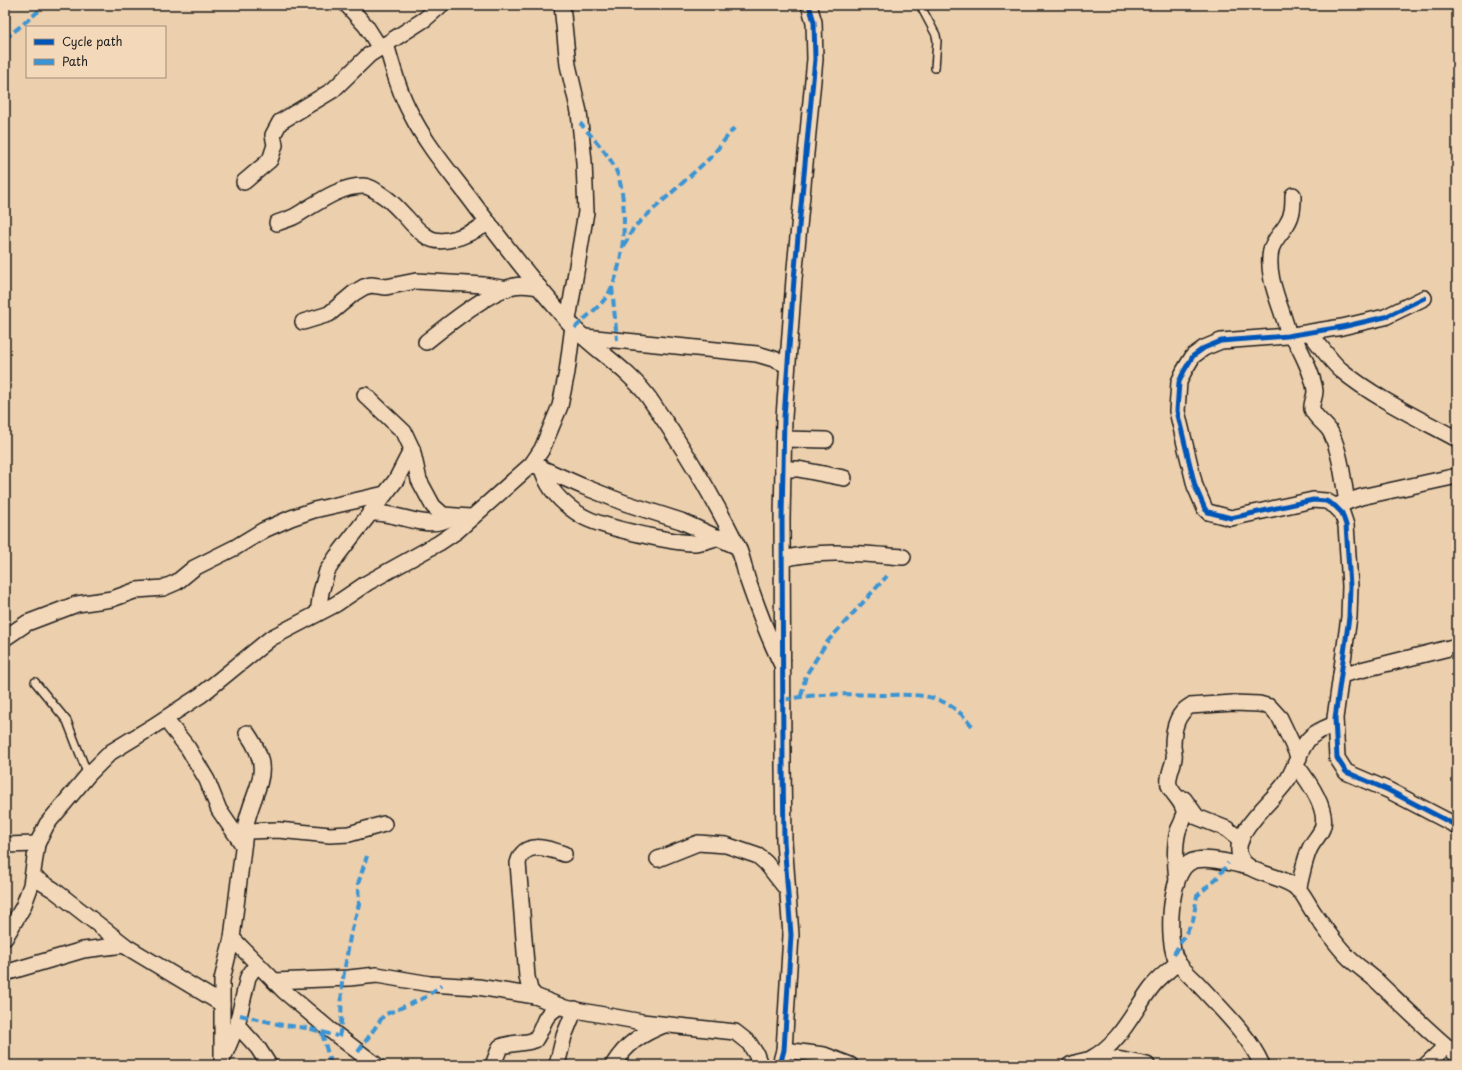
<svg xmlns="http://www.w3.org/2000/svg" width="1462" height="1070" viewBox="0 0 1462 1070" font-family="'Playpen Sans',sans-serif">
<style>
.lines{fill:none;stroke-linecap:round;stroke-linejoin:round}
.service-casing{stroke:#1c1c1c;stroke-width:10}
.minor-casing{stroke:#1c1c1c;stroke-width:18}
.service{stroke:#f4d8ba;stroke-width:7}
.minor{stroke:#f4d8ba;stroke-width:15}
.quiet{stroke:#3a94d4;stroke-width:4;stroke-dasharray:8 4;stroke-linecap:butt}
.cycleway-casing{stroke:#f4d8ba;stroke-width:8}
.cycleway{stroke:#0057b8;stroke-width:5}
</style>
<rect width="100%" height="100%" fill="#eccfac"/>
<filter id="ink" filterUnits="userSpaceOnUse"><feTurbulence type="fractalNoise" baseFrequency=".025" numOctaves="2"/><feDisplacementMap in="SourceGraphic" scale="8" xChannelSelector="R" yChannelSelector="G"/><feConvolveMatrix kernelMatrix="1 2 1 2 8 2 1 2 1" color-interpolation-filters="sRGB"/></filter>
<g filter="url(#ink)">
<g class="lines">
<defs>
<g id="service">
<polyline points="920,5 936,35 937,41 935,68"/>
<polyline points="35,682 67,721 88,775"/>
</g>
<g id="minor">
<polyline points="347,5 366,26 380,48"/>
<polyline points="562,5 568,65 579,112 584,162 586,212 568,320"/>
<path d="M 386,44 C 393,68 399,92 411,114 C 427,146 450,172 471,200 C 503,243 536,286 572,326 C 596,351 628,369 649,398 C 682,445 712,494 737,545 C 742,555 744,567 747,578 C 757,607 768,637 782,665"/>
<polyline points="244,182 270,160 275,145 273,135 280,122 333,90 369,55 425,19 441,5"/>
<path d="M 277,223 C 284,220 291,219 297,215 C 316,204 339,186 363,186 C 370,186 376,191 382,195 C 393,202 397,208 406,217 C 412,224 418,231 426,236 C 443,249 472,232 489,223"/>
<polyline points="1424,298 1385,317 1342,327 1287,336 1221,341 1204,348 1193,356 1184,371 1179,382 1177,411 1195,486 1205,509 1208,512 1231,518 1313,500 1326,501 1335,506 1342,513 1346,525 1350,586 1349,617 1335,718 1337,758 1346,772 1388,790 1457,826"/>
<polyline points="303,322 329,314 354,293 364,287 371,285 386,287 416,281 484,285 507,289"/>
<path d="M 1310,333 C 1318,343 1332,363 1341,370 C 1373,397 1420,419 1457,439"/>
<path d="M 1292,335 C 1300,348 1314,377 1315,391 C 1315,398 1311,403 1312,409 C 1315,419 1327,424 1331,433 C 1341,454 1343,480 1347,502"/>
<path d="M 1289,336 C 1283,309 1265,278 1271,250 C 1273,240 1282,233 1287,224 C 1293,215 1293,205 1293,195"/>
<polyline points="585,337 757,354 774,359 787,365"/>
<path d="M 426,342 C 446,326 489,291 514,286 C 522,284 531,286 539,287"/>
<polyline points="365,395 404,432 412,449 419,480 433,506 443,515 470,517"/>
<polyline points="784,439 826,440"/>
<polyline points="532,464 582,486 625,503 681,521 738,547"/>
<path d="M 542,468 C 547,489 564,505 582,516 C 600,527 674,543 695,543 C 703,542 711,540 719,537"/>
<polyline points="783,469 798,469 844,478"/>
<polyline points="1338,505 1361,497 1457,476"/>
<path d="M 370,513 C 400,511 425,533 453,517"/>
<path d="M 783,559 C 823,549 862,554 903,557"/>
<polyline points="318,613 321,592 327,571 337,556 396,480 412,449"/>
<polyline points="5,638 27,623 77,604 112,599 137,590 163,588 177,582 194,568 236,547 264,530 291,518 314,510 385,494"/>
<polyline points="1341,675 1457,646"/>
<polyline points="165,719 188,748 207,780 219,810 243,845"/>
<path d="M 1335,724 C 1325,728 1314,732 1307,741 C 1299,752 1295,767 1288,779 C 1277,798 1231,832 1240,856 C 1247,876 1284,874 1299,890 C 1304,895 1308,904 1312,910 C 1323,926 1335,944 1349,958 C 1358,967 1370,974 1379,983 C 1405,1008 1430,1033 1457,1055"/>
<path d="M 1296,765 C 1307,779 1327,807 1323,826 C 1321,834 1314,840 1310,848 C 1304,860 1302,876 1298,890"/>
<polyline points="1184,799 1197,817 1227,829 1241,840"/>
<polyline points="245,831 278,830 330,835 349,834 384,824"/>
<polyline points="5,845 37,844"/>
<path d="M 564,854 C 547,848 524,840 518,863 L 527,977 L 530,990 L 535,996 L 565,1008 L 642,1022 L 735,1032 L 749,1043 L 756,1054 L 760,1065"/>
<polyline points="658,859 698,843 726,845 758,856 766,863 788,891"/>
<path d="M 1249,867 C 1234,864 1203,854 1189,863 C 1169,875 1166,943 1177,961 C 1182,970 1193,978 1200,986 C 1223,1011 1248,1034 1262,1065"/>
<polyline points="33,877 54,890 127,947 222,1004"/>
<path d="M 1177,880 C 1175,863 1174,847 1178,831 C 1180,825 1184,821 1184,814 C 1185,802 1172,795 1169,785 C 1167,776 1173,767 1174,758 C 1175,754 1173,750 1173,746 C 1173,731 1176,714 1190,706 L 1233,703 L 1259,704 L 1270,707 L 1280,718 L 1299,758"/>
<polyline points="5,938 23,907 31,885 37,844 47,824 88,775 111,752 152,727 201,695 271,638 336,604 367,583 439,543 457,531 532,464 542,449 560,406 567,372 573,326"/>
<polyline points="232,938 284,991 330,1030 376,1065"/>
<polyline points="5,973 83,950 124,945"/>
<polyline points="274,981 349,978 377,975 430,984 478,987 535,996"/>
<polyline points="237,1025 258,1048 269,1065"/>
<polyline points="784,1050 824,1055 850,1065"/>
<polyline points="224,1056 237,1025 248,977 257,964"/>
<path d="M 1092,1058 C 1120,1043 1133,1012 1151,988 C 1158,978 1169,971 1178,962"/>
<path d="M 222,1065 L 222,980 L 232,938 L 246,824 C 255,784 275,773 247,733"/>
<path d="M 493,1065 L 500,1047 C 512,1042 523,1044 535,1040 C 546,1025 540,1017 560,1006"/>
<polyline points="557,1065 564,1036 575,1009"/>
<path d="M 613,1065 C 626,1044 641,1034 664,1025"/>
<polyline points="780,1065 784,1050 791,935 784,841 783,766 782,519 784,417 794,279 815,59 814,22 809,5"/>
<path d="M 1070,1065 C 1098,1054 1119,1059 1147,1065"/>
<polyline points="1426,1065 1446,1046"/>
</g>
</defs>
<!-- service casing -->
<use href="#service" class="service-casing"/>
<!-- minor casing -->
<use href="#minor" class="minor-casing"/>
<!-- service -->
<use href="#service" class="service"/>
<!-- minor -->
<use href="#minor" class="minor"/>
<!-- quiet -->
<g class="quiet">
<polyline points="5,39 46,5"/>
<polyline points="624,246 634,227 712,156 734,128"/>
<polyline points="612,287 617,340"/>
<path d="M 575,328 C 585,317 599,308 607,296 C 626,267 630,196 614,166 C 605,150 592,137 580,123"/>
<polyline points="801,696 806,675 827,642 887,576"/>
<path d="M 783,700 C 816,693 848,694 881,695 C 900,695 920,693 939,700 C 953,706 963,714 972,726"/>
<polyline points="1174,954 1193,921 1197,896 1219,876 1228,863"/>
<polyline points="343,979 350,937 359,904 358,884 367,856"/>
<polyline points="240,1015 282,1025 307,1028 337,1036"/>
<polyline points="322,1033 331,1065"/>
<polyline points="339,1037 341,1027 342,979"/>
<polyline points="358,1052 384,1015 424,998 442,985"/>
</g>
<defs>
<g id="cycleway">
<polyline points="1424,298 1385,317 1342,327 1287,336 1221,341 1204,348 1193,356 1184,371 1179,382 1177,411 1195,486 1205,509 1208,512 1231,518 1313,500 1326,501 1335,506 1342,513 1346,525 1350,586 1349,617 1335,718 1337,758 1346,772 1388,790 1457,826"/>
<polyline points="780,1065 784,1050 791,935 784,841 783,766 782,519 784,417 794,279 815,59 814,22 809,5"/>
</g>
</defs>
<!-- cycleway casing -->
<use href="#cycleway" class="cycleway-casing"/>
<!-- cycleway -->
<use href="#cycleway" class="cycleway"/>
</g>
</g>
<!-- margin -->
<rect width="1462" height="1070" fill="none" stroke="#f4d8ba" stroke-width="20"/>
<rect x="10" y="10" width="1442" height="1050" fill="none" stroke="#1c1c1c" stroke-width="1.5" filter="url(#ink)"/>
<!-- legend -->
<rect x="26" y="26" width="140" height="52" fill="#f4d8ba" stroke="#9e8d7b"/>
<rect x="34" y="39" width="20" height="6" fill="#0057b8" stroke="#9e8d7b"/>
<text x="62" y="46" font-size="12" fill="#1c1c1c">Cycle path</text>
<rect x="34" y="59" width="20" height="6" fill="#3a94d4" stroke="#9e8d7b"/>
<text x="62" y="66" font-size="12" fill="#1c1c1c">Path</text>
</svg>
